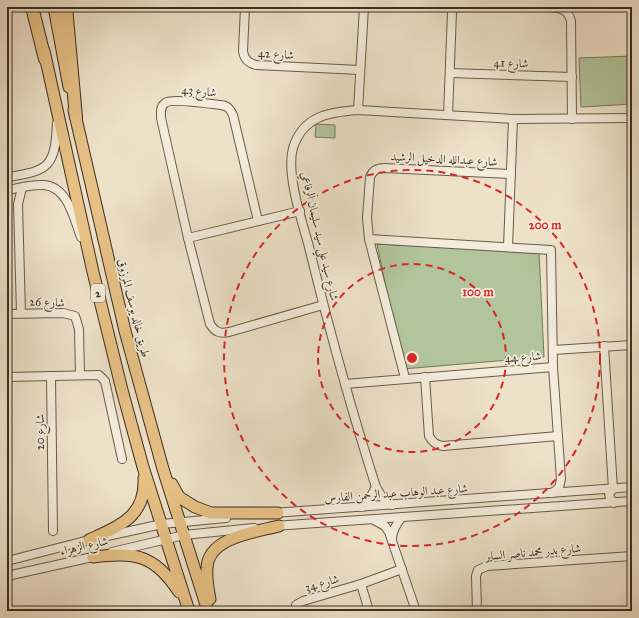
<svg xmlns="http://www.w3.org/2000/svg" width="639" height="618" viewBox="0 0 639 618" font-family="'IM FELL Great Primer',Amiri,serif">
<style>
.green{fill:#b2c49b;stroke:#767960}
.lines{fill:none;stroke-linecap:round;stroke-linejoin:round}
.minor-casing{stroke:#685b4d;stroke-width:10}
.major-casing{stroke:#3b2e24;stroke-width:13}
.highway-casing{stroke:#3b2e24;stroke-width:14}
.minor{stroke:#f3ecdb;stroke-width:8}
.major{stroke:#e6c084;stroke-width:11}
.highway{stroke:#e6c084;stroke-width:12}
.ring{fill:none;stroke:#d62828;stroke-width:2;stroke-dasharray:7 5}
.labels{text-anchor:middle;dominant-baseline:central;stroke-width:3.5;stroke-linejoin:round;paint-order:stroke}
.shield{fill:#f3ecdb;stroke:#72675b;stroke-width:1}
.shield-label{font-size:11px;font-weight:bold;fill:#3b2e24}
.street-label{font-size:12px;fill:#3b2e24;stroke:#f3ecdb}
.centre{fill:#d62828;stroke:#f3ecdb;stroke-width:2}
.ring-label{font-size:12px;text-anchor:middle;font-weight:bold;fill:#d62828;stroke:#f3ecdb;stroke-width:3.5;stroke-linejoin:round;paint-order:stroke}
</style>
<rect width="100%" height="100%" fill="#ede1c8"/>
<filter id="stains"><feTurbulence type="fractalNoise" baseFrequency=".005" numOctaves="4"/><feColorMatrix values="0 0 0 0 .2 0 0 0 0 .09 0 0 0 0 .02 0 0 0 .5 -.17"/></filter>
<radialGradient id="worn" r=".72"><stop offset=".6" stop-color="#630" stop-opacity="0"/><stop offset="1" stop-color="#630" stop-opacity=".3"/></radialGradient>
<!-- green -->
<g class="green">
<polygon points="632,56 632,104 581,107 579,58"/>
<polygon points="316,124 335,125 335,138 315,137"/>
<polygon points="377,244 539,252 544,357 403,369"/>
</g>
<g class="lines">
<defs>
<g id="minor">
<path d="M 245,7 L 243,51 C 244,59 248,63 256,65 L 360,70"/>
<path d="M 550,7 C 562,8 568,10 571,21 L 572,119"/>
<polyline points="450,73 572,77"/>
<polyline points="358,110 364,7"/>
<polyline points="448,115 452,12 455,7"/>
<path d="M 7,177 C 49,171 55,167 57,123"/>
<path d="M 7,190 C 19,188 32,184 44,185 C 68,187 74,219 81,237"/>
<path d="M 258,221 L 233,115 C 230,109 228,106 221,105 C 212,104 171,98 165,103 C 160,107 161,112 161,118 L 188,238 L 210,324 C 215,332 220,334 229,332 L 323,305"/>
<polyline points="188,238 300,211"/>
<polyline points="369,239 551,250 553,367 561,479 559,488 552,493"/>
<polyline points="508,247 513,119"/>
<polyline points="21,313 18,204 22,188"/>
<polyline points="7,314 63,313 75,316 79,329 80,375"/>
<polyline points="604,346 613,489 609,494 610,498 614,503"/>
<polyline points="553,350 632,345"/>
<polyline points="51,376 53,531"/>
<polyline points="7,377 99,375 105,381 122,459"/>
<path d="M 425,377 L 429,436 C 432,442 436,445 443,446 L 558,436"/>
<path d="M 405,378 L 369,239 L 367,218 L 370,177 C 373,170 377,168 384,168 L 511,174"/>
<polyline points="345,384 553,367"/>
<path d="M 392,505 L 382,497 L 376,487 C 350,406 328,325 308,243 C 301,218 286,173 293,148 C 303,116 329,112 358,110 L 513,119 L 632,118"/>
<polyline points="362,507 370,498 376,487"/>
<polyline points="273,513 632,487"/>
<polyline points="374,520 385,526 389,532 416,611"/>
<polyline points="274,526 632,501"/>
<path d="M 392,538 C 393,530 396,524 402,517"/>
<polyline points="112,552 184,535 254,528"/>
<polyline points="7,561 89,540 162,524 226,518"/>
<polyline points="7,576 97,556"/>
<polyline points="361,584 369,611"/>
<polyline points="295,611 296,605 303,601 361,584 402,569"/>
<polyline points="477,611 476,576 478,570 487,566 632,556"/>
</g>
<g id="major">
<polyline points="54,7 69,87"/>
<polyline points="44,51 93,272 122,390 143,467 189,611"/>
<polyline points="74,110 125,331 163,469 208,611"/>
<polyline points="172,484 179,497 195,507 211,513 278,513"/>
<path d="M 89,540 C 119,526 146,517 144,478"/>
<path d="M 93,557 C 135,552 154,554 179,592"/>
<path d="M 210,599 C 208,589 206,578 207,568 C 208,537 256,532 279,526"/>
</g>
<g id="highway">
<polyline points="32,7 45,59"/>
<polyline points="66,7 76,117"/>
</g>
</defs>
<!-- minor casing -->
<use href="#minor" class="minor-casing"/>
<!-- major casing -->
<use href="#major" class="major-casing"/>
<!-- highway casing -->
<use href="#highway" class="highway-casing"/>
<!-- minor -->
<use href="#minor" class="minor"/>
<!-- major -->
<use href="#major" class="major"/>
<!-- highway -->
<use href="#highway" class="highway"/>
</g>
<!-- distance rings -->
<g class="ring">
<circle cx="412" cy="358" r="94"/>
<circle cx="412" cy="358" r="188"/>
</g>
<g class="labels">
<!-- shield labels -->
<rect class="shield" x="91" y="284" width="14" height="18" rx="3"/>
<g class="shield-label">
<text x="98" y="293">2</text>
</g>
<!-- street labels -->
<g class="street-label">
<text transform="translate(276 54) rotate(4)">شارع 42</text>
<text transform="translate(511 63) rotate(2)">شارع 41</text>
<text transform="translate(199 91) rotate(5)">شارع 43</text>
<text transform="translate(444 159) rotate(3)">شارع عبدالله الدخيل الرشيد</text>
<text transform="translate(320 236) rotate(77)">شارع سيد علي سيد سليمان الرفاعي</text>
<text transform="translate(47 302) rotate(2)">شارع 26</text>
<text transform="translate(134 308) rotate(76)">طريق خالد يوسف المرزوق</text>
<text transform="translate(523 357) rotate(-4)">شارع 44</text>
<text transform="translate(40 432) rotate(-90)">شارع 20</text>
<text transform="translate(396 493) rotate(-4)">شارع عبد الوهاب عبد الرحمن الفارس</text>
<text transform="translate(84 546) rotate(-13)">شارع الزهراء</text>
<text transform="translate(533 552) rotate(-5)">شارع بدر محمد ناصر الساير</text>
<text transform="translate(322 583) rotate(-16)">شارع 34</text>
</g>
</g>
<circle cx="412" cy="358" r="6" class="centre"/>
<g class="ring-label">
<text x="545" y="229">200 m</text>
<text x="478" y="296">100 m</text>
</g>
<!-- margin -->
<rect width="639" height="618" fill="none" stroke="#ede1c8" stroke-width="24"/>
<rect x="8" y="8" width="623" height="602" fill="none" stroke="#3b2e24" stroke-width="2"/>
<rect x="12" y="12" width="615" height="594" fill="none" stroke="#3b2e24"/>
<rect width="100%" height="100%" filter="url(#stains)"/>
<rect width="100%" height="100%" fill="url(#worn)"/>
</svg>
